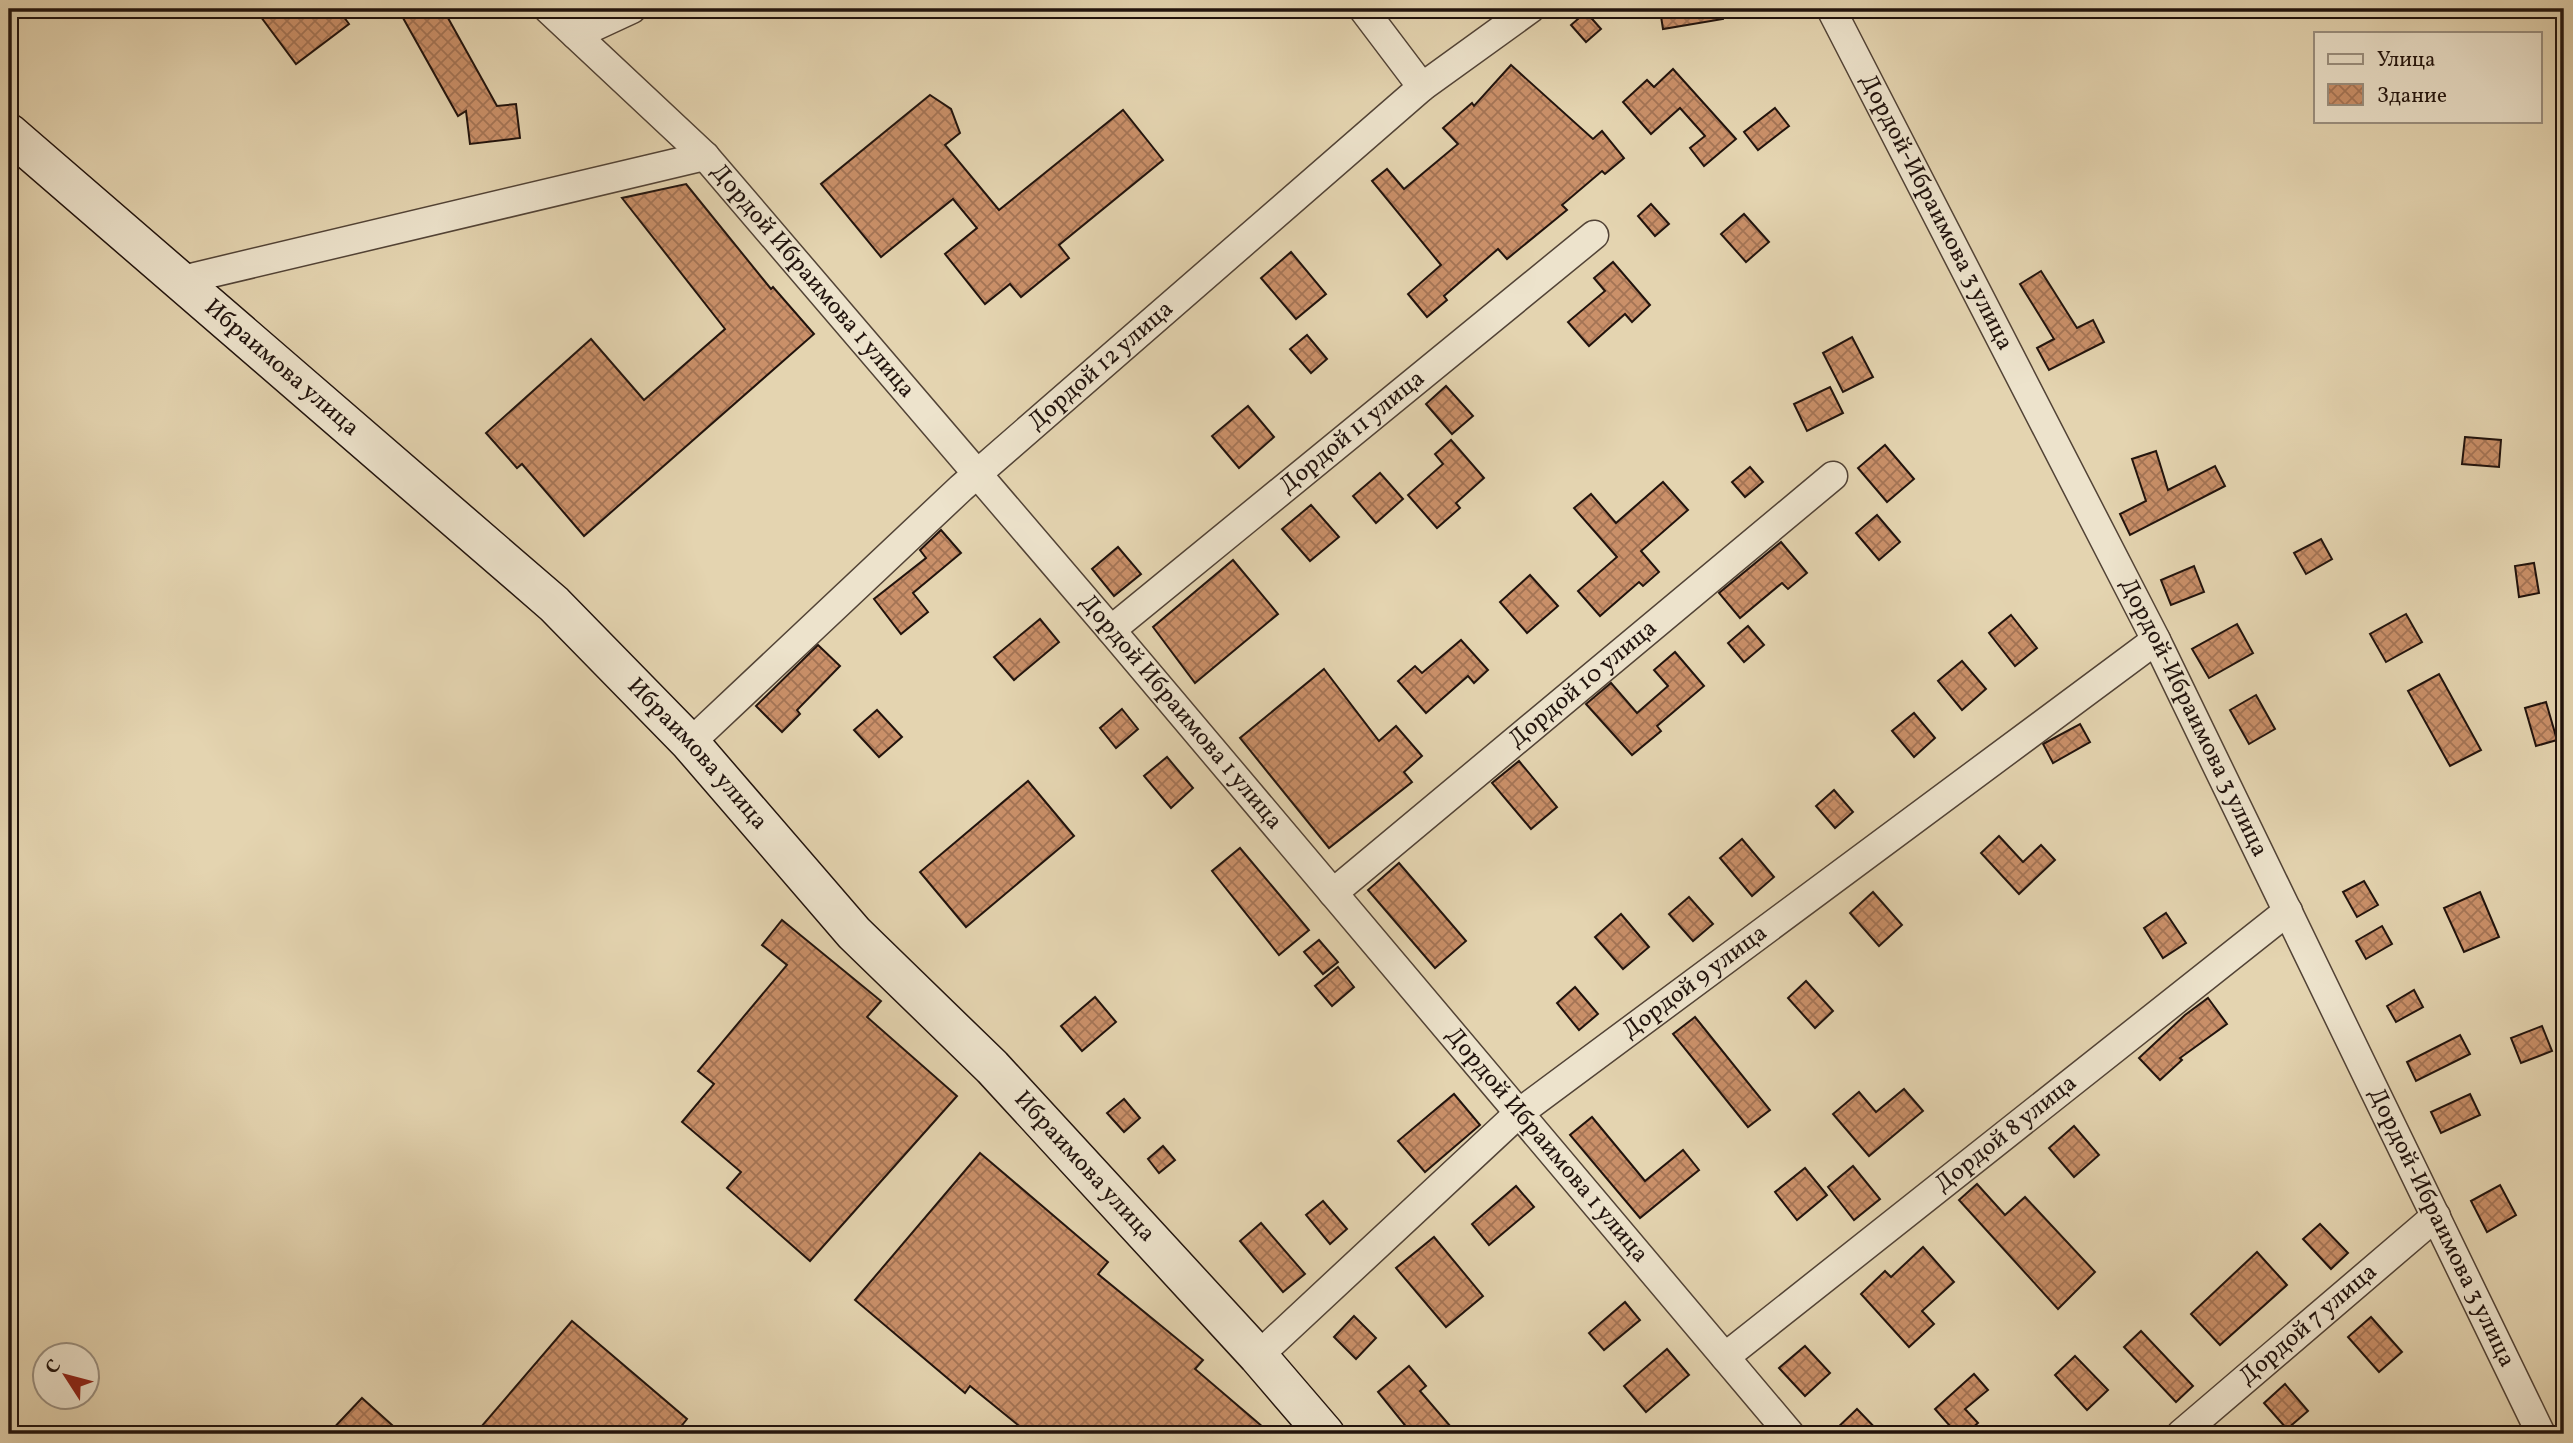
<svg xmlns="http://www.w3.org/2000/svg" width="2573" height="1443" viewBox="0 0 2573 1443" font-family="Vollkorn,serif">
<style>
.building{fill:url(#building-cross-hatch);stroke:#21130d;stroke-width:2}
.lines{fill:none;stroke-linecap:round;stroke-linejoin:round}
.minor-casing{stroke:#524336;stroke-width:31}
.secondary-casing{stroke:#21130d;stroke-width:41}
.minor{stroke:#ede3cc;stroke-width:28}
.secondary{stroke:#ede3cc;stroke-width:38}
.labels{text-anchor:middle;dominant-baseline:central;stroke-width:6;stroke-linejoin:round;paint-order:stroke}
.street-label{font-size:24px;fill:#21130d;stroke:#ede3cc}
</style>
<defs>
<pattern id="building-cross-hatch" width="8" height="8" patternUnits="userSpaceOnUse" patternTransform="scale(1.75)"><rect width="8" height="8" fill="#ca9069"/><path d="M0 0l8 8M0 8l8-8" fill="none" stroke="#a47455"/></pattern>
</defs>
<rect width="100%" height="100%" fill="#e4d4b0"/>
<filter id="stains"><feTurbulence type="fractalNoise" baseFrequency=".00286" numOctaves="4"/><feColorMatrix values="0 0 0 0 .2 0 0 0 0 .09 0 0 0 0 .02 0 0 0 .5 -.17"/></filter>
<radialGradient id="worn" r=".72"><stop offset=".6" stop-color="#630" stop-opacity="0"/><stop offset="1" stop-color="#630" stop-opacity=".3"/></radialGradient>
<!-- building -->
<g class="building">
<polygon points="255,9 338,9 349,24 296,64"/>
<polygon points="398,9 443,9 497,106 516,104 520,138 470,144 466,111 458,116"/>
<polygon points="1671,9 1722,9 1723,19 1663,29 1660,10"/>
<polygon points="1586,12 1601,29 1586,42 1571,25"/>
<polygon points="1511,65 1593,139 1602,131 1624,158 1605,174 1602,171 1562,205 1567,210 1507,259 1498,249 1444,296 1447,300 1427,317 1408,294 1441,265 1372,181 1387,169 1404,189 1458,144 1443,128 1472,103 1474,106"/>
<polygon points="1673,69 1736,139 1704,166 1690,148 1705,136 1680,108 1651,134 1623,102 1647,80 1654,87"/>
<polygon points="930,95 951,109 960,133 945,145 999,210 1123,110 1163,160 1059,245 1069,258 1021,297 1010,284 985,304 945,254 977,228 953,199 881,257 821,184"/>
<polygon points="1775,108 1789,126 1758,150 1744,132"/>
<polygon points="686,184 771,289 773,287 814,334 584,536 522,464 517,468 486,433 591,339 644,400 725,329 622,198"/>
<polygon points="1651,204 1669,224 1655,236 1638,216"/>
<polygon points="1744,214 1769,242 1746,262 1721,234"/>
<polygon points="1291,252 1326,294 1296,319 1261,278"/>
<polygon points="1613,262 1650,305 1632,322 1625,314 1589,346 1568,322 1605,291 1594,278"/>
<polygon points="2041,271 2077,328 2093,320 2104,342 2049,370 2037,348 2054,339 2020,284"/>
<polygon points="1307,335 1327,359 1311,373 1290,349"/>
<polygon points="1852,337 1873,377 1843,392 1823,353"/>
<polygon points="1446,386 1473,416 1452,434 1426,404"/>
<polygon points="1830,387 1843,413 1807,431 1794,404"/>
<polygon points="1248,406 1274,437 1239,468 1212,436"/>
<polygon points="2465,437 2501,440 2499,467 2462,464"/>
<polygon points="1451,440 1484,478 1456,503 1460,508 1437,528 1408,495 1443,464 1435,454"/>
<polygon points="1885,445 1914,479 1887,502 1858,468"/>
<polygon points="2156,451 2168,490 2215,466 2225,486 2130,535 2120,514 2146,501 2132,459"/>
<polygon points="1750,467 1763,482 1745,497 1732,482"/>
<polygon points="1380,473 1403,499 1376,523 1353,496"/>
<polygon points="1663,482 1688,510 1641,551 1659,572 1643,586 1639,582 1600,616 1578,591 1617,557 1574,508 1591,494 1616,523"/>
<polygon points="1311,505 1339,537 1310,561 1282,529"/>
<polygon points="1877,515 1900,542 1879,560 1856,533"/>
<polygon points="941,530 961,553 913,593 928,612 901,634 874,599 926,558 920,550"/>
<polygon points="2321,539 2332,559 2306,574 2294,553"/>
<polygon points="1781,542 1807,573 1788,589 1782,583 1740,618 1719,593"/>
<polygon points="1118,547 1141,574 1114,596 1092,569"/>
<polygon points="1233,560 1278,614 1195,683 1153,627"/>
<polygon points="2534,563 2539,593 2519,597 2515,566"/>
<polygon points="2194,566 2204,592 2171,605 2161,580"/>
<polygon points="1530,575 1558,606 1527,633 1500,602"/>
<polygon points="2406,614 2422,642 2386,662 2370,634"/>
<polygon points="2011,615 2037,648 2015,666 1989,633"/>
<polygon points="1040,619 1059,642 1014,680 994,657"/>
<polygon points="2237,624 2253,653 2209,678 2192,649"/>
<polygon points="1748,626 1764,645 1744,662 1728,643"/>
<polygon points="1461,640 1488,670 1474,683 1468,676 1426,713 1398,681 1415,666 1422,673"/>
<polygon points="818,645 840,666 797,710 800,714 782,732 756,706"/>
<polygon points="1675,652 1704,686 1657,726 1661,731 1632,755 1586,704 1611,683 1637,713 1668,686 1654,670"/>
<polygon points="1962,661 1986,689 1962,710 1938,681"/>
<polygon points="1324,669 1379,741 1396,726 1422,756 1404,772 1412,782 1329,848 1240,738"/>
<polygon points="2439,674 2481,750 2450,766 2408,691"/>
<polygon points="2256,695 2275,729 2249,744 2230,710"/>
<polygon points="2546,702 2557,740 2536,746 2525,708"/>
<polygon points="1122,709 1138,729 1116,748 1100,728"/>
<polygon points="877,710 902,737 879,757 854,730"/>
<polygon points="1914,713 1935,738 1914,757 1892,731"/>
<polygon points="2080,724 2090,742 2053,763 2043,744"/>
<polygon points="1167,757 1193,788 1171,808 1144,776"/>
<polygon points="1519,761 1557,807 1531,829 1492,783"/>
<polygon points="1028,781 1074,836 966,927 920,872"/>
<polygon points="1834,790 1853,812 1835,828 1816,806"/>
<polygon points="1999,836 2023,862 2041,845 2055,860 2019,894 1981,853"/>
<polygon points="1742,839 1774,877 1752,896 1720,858"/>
<polygon points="1240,848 1309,930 1279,955 1212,871"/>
<polygon points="1399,863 1466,941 1435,968 1368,890"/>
<polygon points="2364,881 2378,905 2357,917 2343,892"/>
<polygon points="1873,892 1902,925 1879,946 1850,913"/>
<polygon points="2480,892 2499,937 2464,952 2444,908"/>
<polygon points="1689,897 1713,924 1693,941 1669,914"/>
<polygon points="2166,913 2186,943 2163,958 2144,928"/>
<polygon points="1621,914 1649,947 1623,969 1595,937"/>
<polygon points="782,920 881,1001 867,1017 957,1096 810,1261 727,1188 741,1172 682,1122 714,1084 698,1071 787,965 762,945"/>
<polygon points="2382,926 2392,944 2366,959 2356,941"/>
<polygon points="1319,940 1338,962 1323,974 1304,952"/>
<polygon points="1338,967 1354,987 1332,1006 1315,986"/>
<polygon points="1806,981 1833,1011 1815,1028 1788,998"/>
<polygon points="1575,987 1598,1014 1579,1030 1557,1003"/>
<polygon points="2414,990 2423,1007 2396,1022 2387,1006"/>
<polygon points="1095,997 1116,1022 1082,1051 1061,1026"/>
<polygon points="2208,998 2227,1024 2180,1058 2182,1060 2160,1080 2139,1058 2185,1015"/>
<polygon points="1695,1017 1770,1110 1748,1127 1673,1034"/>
<polygon points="2542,1026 2552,1051 2521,1063 2511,1038"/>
<polygon points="2460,1035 2470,1054 2416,1081 2407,1062"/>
<polygon points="1904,1089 1923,1111 1869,1156 1833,1114 1859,1092 1876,1112"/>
<polygon points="1454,1094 1480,1125 1425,1172 1398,1141"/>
<polygon points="2470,1094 2480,1115 2441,1133 2431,1112"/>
<polygon points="1124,1099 1140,1118 1124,1132 1107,1113"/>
<polygon points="1592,1117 1645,1181 1683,1150 1699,1170 1640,1218 1570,1135"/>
<polygon points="2074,1126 2099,1155 2074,1177 2049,1148"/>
<polygon points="1163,1146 1175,1160 1159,1173 1148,1159"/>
<polygon points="980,1153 1108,1262 1098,1274 1203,1360 1195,1369 1271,1434 1029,1434 970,1386 965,1393 855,1300"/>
<polygon points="1853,1166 1880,1199 1854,1220 1828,1187"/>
<polygon points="1805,1168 1827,1195 1797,1220 1775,1192"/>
<polygon points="1977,1184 2005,1215 2025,1197 2095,1272 2058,1309 1959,1200"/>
<polygon points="2500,1185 2516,1215 2487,1232 2471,1201"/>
<polygon points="1516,1186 1534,1207 1489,1245 1472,1224"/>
<polygon points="1323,1201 1347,1229 1330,1244 1306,1215"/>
<polygon points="1261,1223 1305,1274 1283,1292 1240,1241"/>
<polygon points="2320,1224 2348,1253 2331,1269 2303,1239"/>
<polygon points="1434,1237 1483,1296 1446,1327 1396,1268"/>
<polygon points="1923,1247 1954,1282 1922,1311 1934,1324 1909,1347 1861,1294 1885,1271 1891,1277"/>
<polygon points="2257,1252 2287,1285 2220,1345 2191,1314"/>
<polygon points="1625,1302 1640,1320 1604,1350 1589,1333"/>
<polygon points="1354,1316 1376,1338 1356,1359 1334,1337"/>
<polygon points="2371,1317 2402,1352 2379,1372 2348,1337"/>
<polygon points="572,1321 687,1419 675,1434 475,1434"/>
<polygon points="2141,1331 2193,1386 2176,1402 2124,1347"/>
<polygon points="1805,1346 1830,1373 1805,1396 1779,1368"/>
<polygon points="1667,1349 1689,1375 1646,1412 1624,1386"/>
<polygon points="2075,1356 2108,1390 2087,1410 2055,1375"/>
<polygon points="1409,1366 1426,1386 1420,1391 1457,1434 1412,1434 1378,1392"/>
<polygon points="1974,1374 1988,1390 1965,1409 1978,1423 1965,1434 1957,1434 1935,1409"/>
<polygon points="2285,1384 2308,1411 2287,1429 2264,1403"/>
<polygon points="362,1398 402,1434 328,1434"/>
<polygon points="1857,1409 1881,1434 1831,1434"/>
</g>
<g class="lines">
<defs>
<g id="minor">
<path id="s1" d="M 548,9 L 705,156 L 1111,630 L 1790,1434"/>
<polyline points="1363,9 1422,87"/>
<path id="s2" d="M 1831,9 L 2156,640 L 2541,1434"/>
<polyline points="576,35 632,9"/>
<polyline points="182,280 705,156"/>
<path id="s3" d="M 1111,630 L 1594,235"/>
<path id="s4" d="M 690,743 L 961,488 L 1422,87 L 1530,9"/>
<path id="s5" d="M 1333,893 L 1833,476"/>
<path id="s6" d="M 1258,1356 L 1519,1113 L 2156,640"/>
<path id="s7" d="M 1725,1357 L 2288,911"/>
<path id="s8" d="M 2181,1434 L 2436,1216"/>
</g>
<g id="secondary">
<path id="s9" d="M 9,133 L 554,604 L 690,743 L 854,933 L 992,1067 L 1258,1356 L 1325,1434"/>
</g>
</defs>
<!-- minor casing -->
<use href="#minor" class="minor-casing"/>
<!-- secondary casing -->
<use href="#secondary" class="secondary-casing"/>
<!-- minor -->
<use href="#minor" class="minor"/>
<!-- secondary -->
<use href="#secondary" class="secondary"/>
</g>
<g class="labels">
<!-- street labels -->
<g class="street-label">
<text stroke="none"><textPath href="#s2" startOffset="229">Дордой-Ибраимова 3 улица</textPath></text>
<text stroke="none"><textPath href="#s1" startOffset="380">Дордой Ибраимова 1 улица</textPath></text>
<text stroke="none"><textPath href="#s4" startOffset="558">Дордой 12 улица</textPath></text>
<text stroke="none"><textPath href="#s9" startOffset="360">Ибраимова улица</textPath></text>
<text stroke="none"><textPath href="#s3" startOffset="312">Дордой 11 улица</textPath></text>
<text stroke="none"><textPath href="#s5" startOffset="326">Дордой 10 улица</textPath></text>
<text stroke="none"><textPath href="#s1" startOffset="947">Дордой Ибраимова 1 улица</textPath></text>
<text stroke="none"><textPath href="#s2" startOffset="796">Дордой-Ибраимова 3 улица</textPath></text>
<text stroke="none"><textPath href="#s9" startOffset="928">Ибраимова улица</textPath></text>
<text stroke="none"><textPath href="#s6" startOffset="576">Дордой 9 улица</textPath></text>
<text stroke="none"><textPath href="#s7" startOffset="359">Дордой 8 улица</textPath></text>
<text stroke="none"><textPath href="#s1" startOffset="1514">Дордой Ибраимова 1 улица</textPath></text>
<text stroke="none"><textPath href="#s9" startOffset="1494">Ибраимова улица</textPath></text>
<text stroke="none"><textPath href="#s2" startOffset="1363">Дордой-Ибраимова 3 улица</textPath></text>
<text stroke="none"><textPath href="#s8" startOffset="168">Дордой 7 улица</textPath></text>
</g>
</g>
<!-- margin -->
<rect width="2573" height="1443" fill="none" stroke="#e4d4b0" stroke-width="35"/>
<rect x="10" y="10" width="2552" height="1422" fill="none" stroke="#21130d" stroke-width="3.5"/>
<rect x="18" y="18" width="2538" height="1408" fill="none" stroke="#21130d" stroke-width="2"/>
<!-- legend -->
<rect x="2314" y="32" width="228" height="91" fill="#ede3cc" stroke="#9b9080" stroke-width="2"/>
<rect x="2328" y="54" width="35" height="10" fill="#ede3cc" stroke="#9b9080" stroke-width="2"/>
<text x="2377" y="66" font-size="21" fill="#21130d">Улица</text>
<rect x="2328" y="84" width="35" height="21" fill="url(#building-cross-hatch)" stroke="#9b9080" stroke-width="2"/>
<text x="2377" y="102" font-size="21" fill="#21130d">Здание</text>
<!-- north arrow -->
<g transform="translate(66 1376) rotate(306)"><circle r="33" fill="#ede3cc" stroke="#9b9080" stroke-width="2"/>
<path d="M0-5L12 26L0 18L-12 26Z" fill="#8f2418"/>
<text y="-10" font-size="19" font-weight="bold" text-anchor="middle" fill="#21130d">С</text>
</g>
<rect width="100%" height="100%" filter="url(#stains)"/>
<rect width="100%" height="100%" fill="url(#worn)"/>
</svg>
